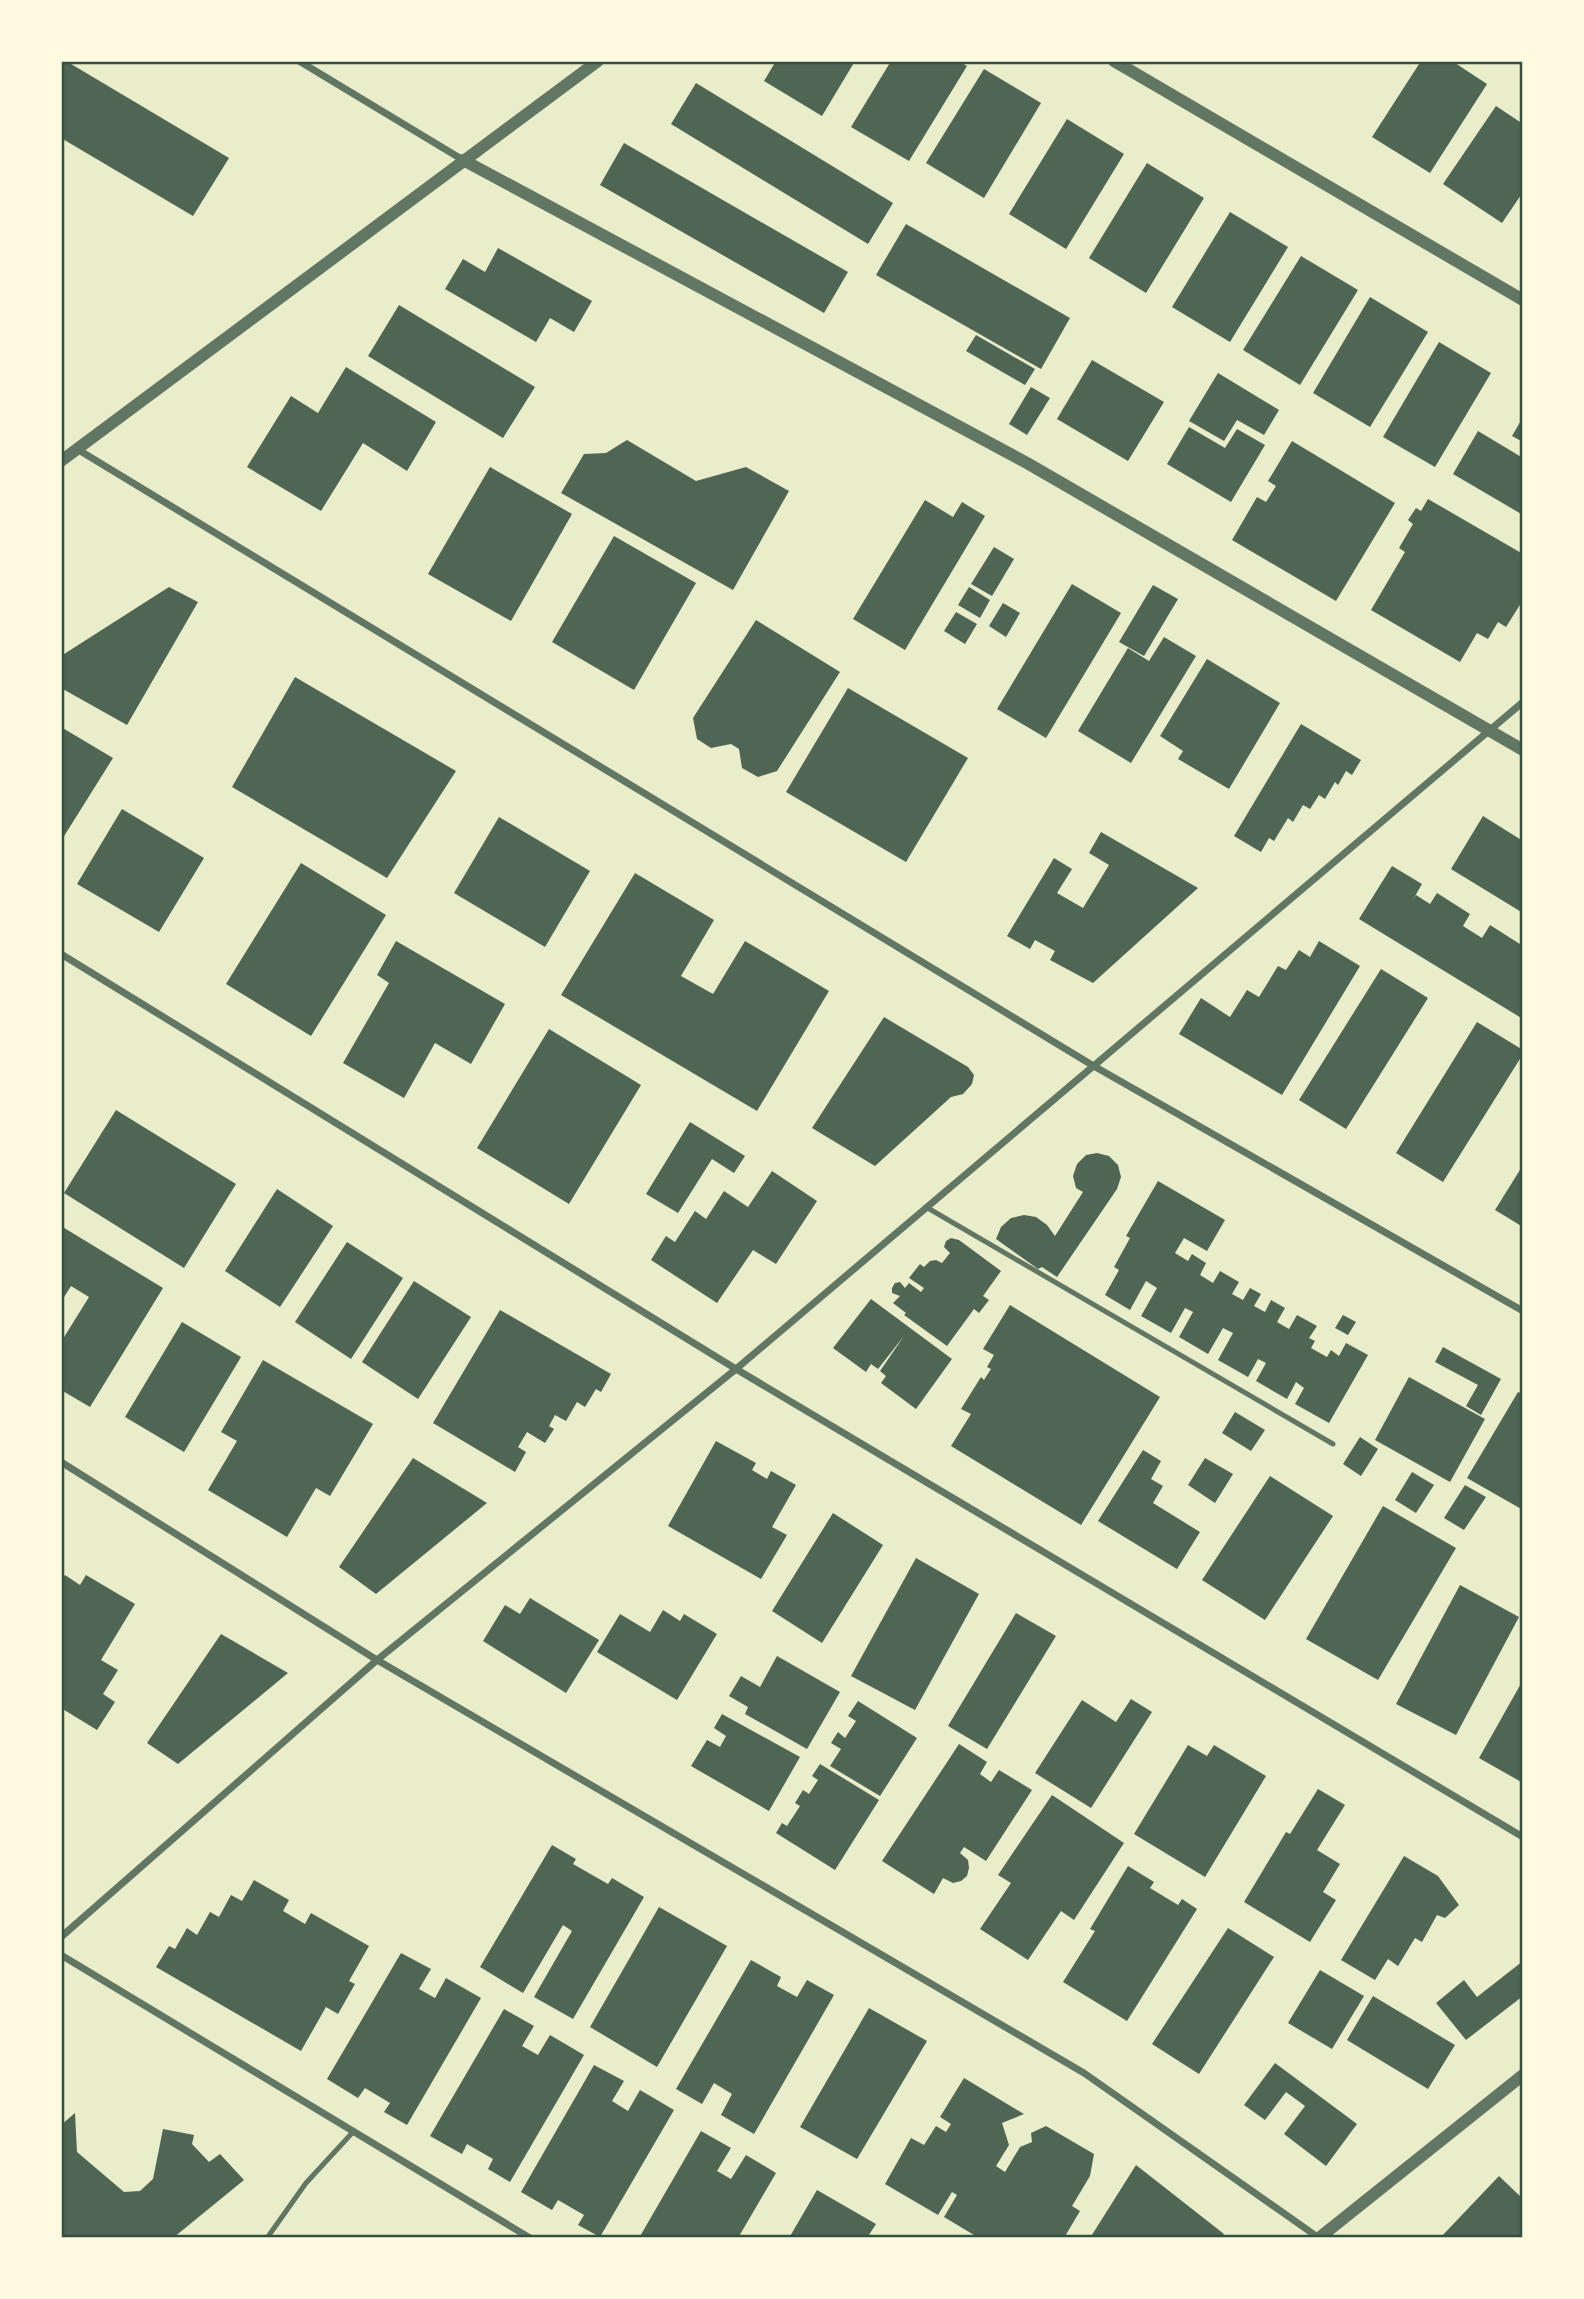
<svg xmlns="http://www.w3.org/2000/svg" width="1584" height="2299" viewBox="0 0 1584 2299" font-family="Helvetica,sans-serif">
<style>
.building{fill:#4f6655}
.lines{fill:none;stroke-linecap:round;stroke-linejoin:round}
.service{stroke:#617663;stroke-width:5}
.minor{stroke:#617663;stroke-width:7}
.tertiary{stroke:#617663;stroke-width:12}
.neatline{fill:none;stroke:#344e41;stroke-width:2.5}
</style>
<rect width="100%" height="100%" fill="#e9edc9"/>
<!-- building -->
<g class="building">
<polygon points="66,61 229,158 193,216 61,138 61,68"/>
<polygon points="776,61 855,61 822,116 764,81"/>
<polygon points="891,61 958,61 967,66 909,161 851,127"/>
<polygon points="1421,61 1452,61 1487,84 1430,173 1372,137"/>
<polygon points="984,69 1041,103 984,198 926,163"/>
<polygon points="696,83 893,203 868,244 671,124"/>
<polygon points="1496,106 1523,124 1523,192 1502,223 1443,184"/>
<polygon points="1067,119 1124,154 1066,249 1009,214"/>
<polygon points="624,143 848,272 824,313 600,185"/>
<polygon points="1147,163 1204,198 1146,293 1089,258"/>
<polygon points="1230,212 1288,247 1230,342 1172,307"/>
<polygon points="906,224 1070,318 1041,369 876,275"/>
<polygon points="498,248 592,301 574,332 550,318 536,342 445,289 463,259 485,272"/>
<polygon points="1301,256 1358,290 1300,385 1243,350"/>
<polygon points="1370,297 1428,332 1370,427 1313,393"/>
<polygon points="399,305 535,387 503,438 368,356"/>
<polygon points="976,335 1035,369 1025,385 966,351"/>
<polygon points="1439,342 1491,373 1435,467 1383,437"/>
<polygon points="1092,360 1164,402 1128,461 1057,419"/>
<polygon points="346,367 436,422 407,471 363,443 321,511 247,467 291,396 318,413"/>
<polygon points="1218,373 1279,410 1264,435 1237,420 1224,441 1189,421"/>
<polygon points="1031,387 1050,398 1027,435 1009,424"/>
<polygon points="1523,417 1523,442 1512,436"/>
<polygon points="1189,427 1225,448 1237,429 1265,445 1231,502 1167,464"/>
<polygon points="1478,431 1523,458 1523,515 1453,474"/>
<polygon points="627,440 696,481 746,467 789,491 733,590 561,493 584,454 606,453"/>
<polygon points="1292,441 1395,503 1336,601 1232,540 1257,497 1266,502 1276,486 1268,481"/>
<polygon points="490,467 572,514 511,621 428,574"/>
<polygon points="1428,499 1523,554 1523,600 1506,627 1498,622 1488,639 1477,633 1460,662 1371,610 1405,552 1399,548 1413,524 1408,520 1416,508 1421,511"/>
<polygon points="925,500 953,517 962,502 985,516 905,650 853,619"/>
<polygon points="614,536 696,583 634,690 552,642"/>
<polygon points="994,547 1014,559 992,596 971,584"/>
<polygon points="1072,584 1121,613 1046,738 997,709"/>
<polygon points="1153,585 1178,599 1144,656 1119,642"/>
<polygon points="169,587 198,602 127,725 61,688 61,656"/>
<polygon points="969,587 990,600 980,618 958,605"/>
<polygon points="1003,603 1020,613 1006,637 989,626"/>
<polygon points="956,612 977,624 965,644 944,631"/>
<polygon points="756,620 840,672 777,771 758,777 742,768 739,749 731,744 711,748 697,739 693,718"/>
<polygon points="1164,637 1196,656 1131,763 1078,731 1128,648 1149,661"/>
<polygon points="1207,659 1280,703 1229,789 1178,759 1183,751 1160,736"/>
<polygon points="295,677 456,771 387,878 232,787"/>
<polygon points="848,688 968,758 906,862 786,792"/>
<polygon points="1301,724 1361,760 1352,775 1346,771 1338,785 1335,782 1325,799 1319,795 1310,809 1303,805 1293,822 1288,818 1274,841 1269,838 1261,852 1234,836"/>
<polygon points="61,727 113,758 61,841"/>
<polygon points="122,809 204,858 159,932 77,884"/>
<polygon points="1483,816 1523,841 1523,913 1451,869"/>
<polygon points="499,817 590,871 545,947 454,893"/>
<polygon points="1101,832 1198,888 1093,983 1050,960 1055,951 1035,940 1030,949 1007,936 1054,858 1072,869 1057,893 1083,908 1109,865 1089,853"/>
<polygon points="301,863 386,915 311,1036 226,984"/>
<polygon points="1392,866 1422,884 1411,903 1416,895 1430,904 1437,893 1470,914 1463,926 1482,938 1490,925 1523,946 1523,1019 1359,919"/>
<polygon points="635,873 714,920 681,976 713,994 745,941 829,991 757,1111 561,995"/>
<polygon points="396,941 505,1004 471,1064 435,1043 404,1098 343,1063 389,983 377,975"/>
<polygon points="1319,941 1360,966 1282,1095 1179,1034 1201,998 1230,1017 1247,990 1259,997 1278,966 1286,970 1299,950 1310,957"/>
<polygon points="1381,969 1428,998 1346,1129 1299,1100"/>
<polygon points="884,1017 968,1067 974,1075 972,1084 963,1094 951,1097 875,1166 812,1128"/>
<polygon points="1477,1022 1523,1050 1523,1054 1443,1182 1396,1153"/>
<polygon points="549,1029 641,1085 569,1204 477,1148"/>
<polygon points="116,1110 236,1184 184,1268 64,1193"/>
<polygon points="690,1122 745,1156 734,1173 712,1159 678,1213 646,1194"/>
<polygon points="1097,1153 1109,1156 1118,1165 1121,1177 1117,1189 1057,1277 1042,1267 1038,1269 996,1239 1001,1227 1011,1218 1024,1215 1036,1217 1047,1225 1055,1236 1083,1192 1076,1188 1073,1176 1077,1164 1086,1155"/>
<polygon points="1523,1165 1523,1227 1495,1210"/>
<polygon points="772,1171 817,1201 776,1264 753,1250 717,1303 651,1260 666,1236 675,1242 695,1211 706,1219 724,1191 748,1207"/>
<polygon points="1158,1181 1225,1220 1207,1251 1184,1238 1175,1253 1188,1261 1192,1254 1206,1263 1200,1275 1213,1283 1220,1271 1239,1282 1232,1294 1243,1300 1250,1288 1261,1294 1254,1306 1265,1312 1271,1300 1285,1308 1277,1322 1289,1329 1297,1315 1317,1326 1309,1338 1315,1341 1311,1348 1327,1357 1331,1350 1339,1356 1346,1343 1368,1355 1329,1423 1295,1404 1304,1388 1296,1382 1287,1399 1256,1381 1266,1363 1258,1359 1248,1377 1218,1360 1233,1333 1223,1328 1208,1354 1179,1337 1193,1312 1185,1308 1171,1333 1141,1316 1157,1288 1146,1281 1130,1310 1105,1295 1119,1270 1114,1267 1130,1238 1126,1236"/>
<polygon points="277,1189 333,1226 280,1307 225,1271"/>
<polygon points="61,1226 163,1288 90,1407 61,1390 61,1342 89,1297 71,1286 61,1302"/>
<polygon points="951,1238 959,1240 1001,1271 983,1296 989,1300 979,1313 974,1309 947,1346 904,1315 906,1313 893,1303 900,1296 892,1293 892,1288 895,1283 900,1282 905,1288 909,1283 921,1292 924,1288 909,1278 920,1264 924,1267 930,1261 936,1260 942,1263 950,1253 944,1247 946,1241"/>
<polygon points="347,1242 403,1278 351,1359 295,1322"/>
<polygon points="414,1281 471,1317 418,1399 362,1362"/>
<polygon points="871,1299 952,1359 916,1409 881,1383 886,1376 880,1371 904,1336 878,1369 871,1364 866,1372 833,1348"/>
<polygon points="1010,1305 1160,1397 1081,1525 951,1446 971,1414 961,1409 981,1377 984,1380 991,1369 987,1367 994,1355 983,1349"/>
<polygon points="500,1310 611,1374 601,1392 596,1389 585,1407 577,1402 566,1421 555,1415 549,1426 554,1429 545,1443 527,1432 518,1447 526,1452 515,1472 433,1423"/>
<polygon points="1343,1315 1356,1322 1348,1335 1335,1328"/>
<polygon points="182,1322 241,1357 184,1452 125,1417"/>
<polygon points="1443,1347 1501,1379 1481,1415 1466,1406 1478,1385 1435,1362"/>
<polygon points="263,1360 373,1424 330,1496 316,1488 287,1537 208,1490 237,1441 221,1432"/>
<polygon points="1409,1377 1485,1419 1450,1482 1375,1440"/>
<polygon points="1518,1392 1523,1394 1523,1510 1467,1478"/>
<polygon points="1235,1412 1265,1430 1251,1451 1222,1433"/>
<polygon points="1360,1437 1378,1449 1361,1476 1343,1464"/>
<polygon points="716,1441 756,1463 752,1470 767,1479 771,1471 796,1485 772,1527 787,1535 761,1579 668,1526"/>
<polygon points="1143,1450 1161,1461 1151,1479 1163,1486 1153,1503 1200,1532 1177,1569 1098,1521"/>
<polygon points="413,1458 487,1503 376,1594 339,1567"/>
<polygon points="1205,1458 1233,1474 1215,1503 1188,1485"/>
<polygon points="1412,1472 1434,1485 1416,1513 1395,1500"/>
<polygon points="1270,1476 1333,1516 1265,1620 1202,1580"/>
<polygon points="1465,1485 1486,1497 1464,1530 1444,1518"/>
<polygon points="1383,1506 1456,1548 1378,1680 1306,1639"/>
<polygon points="833,1513 883,1545 822,1643 772,1611"/>
<polygon points="916,1558 979,1594 915,1710 851,1676"/>
<polygon points="65,1575 80,1585 86,1575 135,1604 101,1660 118,1670 103,1694 115,1702 97,1730 61,1708 61,1582"/>
<polygon points="1460,1585 1519,1617 1456,1735 1396,1704"/>
<polygon points="530,1598 599,1640 566,1693 483,1641 505,1605 520,1614"/>
<polygon points="663,1610 680,1621 684,1614 717,1634 677,1700 597,1652 620,1614 650,1632"/>
<polygon points="1016,1613 1056,1636 987,1749 948,1726"/>
<polygon points="221,1634 288,1673 178,1764 147,1743"/>
<polygon points="777,1656 840,1692 807,1749 745,1714 748,1707 729,1696 741,1676 760,1687"/>
<polygon points="1523,1680 1523,1783 1479,1758"/>
<polygon points="1131,1699 1152,1712 1091,1808 1035,1773 1082,1700 1116,1722"/>
<polygon points="858,1701 917,1738 880,1796 830,1766 841,1749 831,1743 838,1732 845,1738 856,1721 848,1716"/>
<polygon points="722,1714 800,1757 769,1811 691,1766 707,1740 720,1747 726,1736 714,1728"/>
<polygon points="959,1744 987,1762 980,1774 991,1782 999,1770 1032,1790 986,1861 964,1847 960,1853 968,1860 969,1868 967,1876 961,1881 953,1883 943,1878 934,1894 882,1861"/>
<polygon points="1188,1745 1207,1756 1214,1745 1266,1776 1205,1877 1134,1834"/>
<polygon points="820,1764 879,1800 835,1870 776,1833 782,1823 787,1826 800,1806 795,1803 803,1790 809,1794 818,1780 812,1776"/>
<polygon points="1318,1789 1345,1805 1317,1850 1340,1864 1323,1892 1336,1900 1310,1942 1244,1902 1286,1832 1290,1834"/>
<polygon points="1052,1795 1124,1843 1074,1920 1061,1911 1028,1960 980,1929 1011,1883 998,1875"/>
<polygon points="552,1845 576,1859 573,1864 608,1884 612,1878 644,1897 573,2019 534,1997 572,1931 563,1925 523,1993 480,1967"/>
<polygon points="1404,1856 1438,1876 1459,1905 1445,1918 1437,1915 1422,1942 1415,1938 1398,1966 1388,1959 1375,1980 1341,1960"/>
<polygon points="1128,1866 1154,1882 1150,1888 1178,1905 1182,1899 1197,1909 1127,2021 1063,1982 1095,1931 1090,1929"/>
<polygon points="254,1880 289,1900 283,1911 305,1924 311,1913 369,1946 349,1981 355,1984 338,2014 326,2007 301,2051 156,1967 169,1946 175,1949 187,1928 197,1935 210,1912 219,1917 231,1895 242,1901"/>
<polygon points="659,1907 727,1946 657,2067 590,2027"/>
<polygon points="1228,1928 1274,1957 1199,2074 1152,2044"/>
<polygon points="401,1953 431,1969 419,1989 435,1998 446,1978 481,1998 407,2125 384,2112 390,2103 365,2088 358,2098 327,2079"/>
<polygon points="751,1960 781,1977 777,1986 797,1997 807,1980 834,1995 754,2134 721,2115 732,2094 714,2083 702,2104 676,2089"/>
<polygon points="1523,1961 1523,1996 1466,2040 1436,2003 1464,1980 1477,1997"/>
<polygon points="1320,1970 1364,1996 1332,2049 1288,2023"/>
<polygon points="1373,1996 1455,2045 1428,2089 1347,2040"/>
<polygon points="869,2008 927,2041 857,2159 800,2127"/>
<polygon points="504,2009 534,2026 522,2046 538,2055 550,2035 584,2055 510,2182 488,2169 493,2159 467,2144 462,2154 430,2136"/>
<polygon points="1275,2063 1357,2124 1326,2166 1284,2134 1305,2106 1286,2092 1265,2120 1244,2105"/>
<polygon points="594,2065 624,2081 612,2101 628,2111 640,2090 674,2110 600,2237 578,2225 584,2215 558,2200 552,2210 521,2192"/>
<polygon points="964,2078 1024,2114 1002,2123 1009,2145 996,2166 1005,2172 1020,2147 1032,2142 1031,2133 1046,2126 1094,2154 1090,2176 1072,2206 1080,2211 1064,2238 979,2238 944,2217 957,2195 952,2192 938,2215 885,2184 911,2138 924,2145 936,2126 946,2132 951,2124 940,2117"/>
<polygon points="75,2113 77,2152 124,2192 140,2191 153,2179 163,2129 194,2135 192,2144 209,2162 220,2154 244,2180 173,2238 61,2238 61,2125"/>
<polygon points="701,2131 731,2148 717,2171 731,2179 746,2155 776,2173 738,2238 639,2238"/>
<polygon points="1136,2165 1224,2234 1221,2238 1090,2238"/>
<polygon points="1499,2176 1523,2199 1523,2238 1440,2238"/>
<polygon points="817,2190 876,2224 867,2238 789,2238"/>
</g>
<g class="lines">
<!-- service -->
<g class="service">
<polyline points="926,1207 1333,1444"/>
<polyline points="267,2238 306,2183 353,2132"/>
</g>
<!-- minor -->
<g class="minor">
<polyline points="299,61 463,160"/>
<polyline points="77,449 1092,1065 1523,1311"/>
<polyline points="61,954 736,1369 1523,1837"/>
<polyline points="61,1462 377,1660 1084,2073 1319,2238"/>
<polyline points="61,1937 377,1660 736,1369 1523,702"/>
<polyline points="61,1955 530,2238"/>
</g>
<!-- tertiary -->
<g class="tertiary">
<polyline points="1114,61 1523,300"/>
<polyline points="463,160 1027,463 1523,750"/>
<polyline points="61,461 598,61"/>
<polyline points="1319,2238 1523,2075"/>
</g>
</g>
<!-- border -->
<rect width="1584" height="2299" fill="none" stroke="#fefae0" stroke-width="126"/>
<rect x="63" y="63" width="1458" height="2173" class="neatline"/>
</svg>
